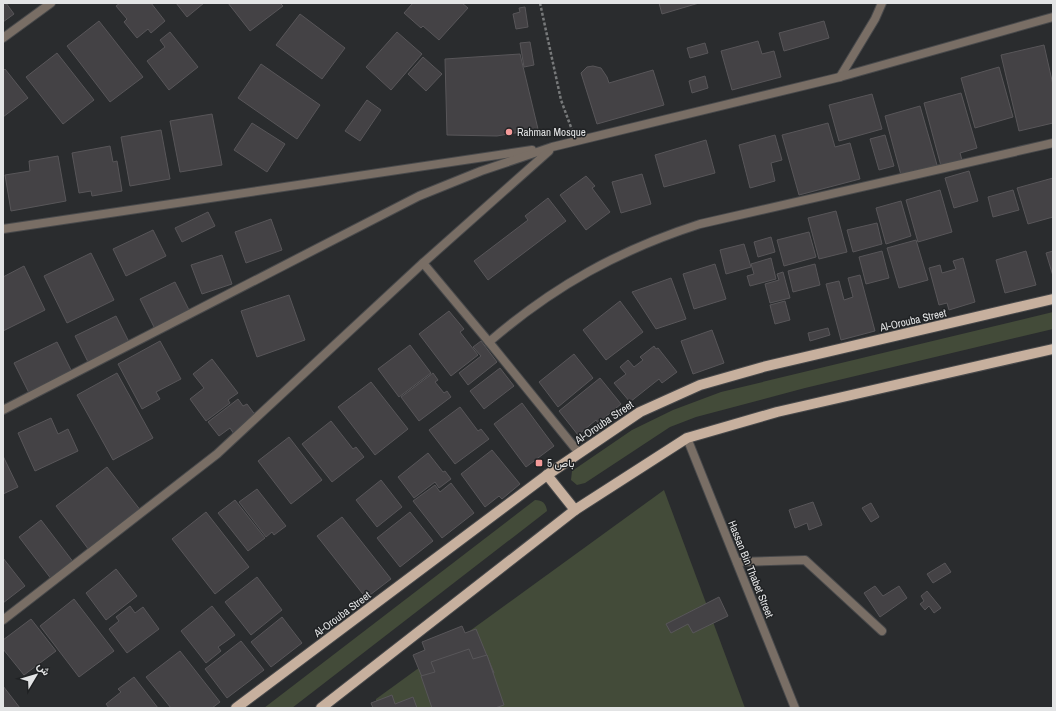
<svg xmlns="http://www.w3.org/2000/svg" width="1056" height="711" viewBox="0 0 1056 711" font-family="'Archivo Narrow',Vazirmatn,sans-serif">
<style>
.green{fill:#434b39}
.building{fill:#444245;stroke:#585659}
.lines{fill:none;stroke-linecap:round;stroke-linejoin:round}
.service-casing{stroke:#48494b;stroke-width:10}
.minor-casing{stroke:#48494b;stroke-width:10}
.tertiary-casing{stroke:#48494b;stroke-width:10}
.primary-casing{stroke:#48494b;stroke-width:12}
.path{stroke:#77797a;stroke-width:2.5;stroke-dasharray:3 2;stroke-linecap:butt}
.service{stroke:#796e65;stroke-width:8}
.minor{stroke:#796e65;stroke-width:8}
.tertiary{stroke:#796e65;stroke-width:8}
.primary{stroke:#c7b09e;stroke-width:10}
.poi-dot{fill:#f59b9a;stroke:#202224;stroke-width:1.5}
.labels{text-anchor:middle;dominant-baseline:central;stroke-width:3;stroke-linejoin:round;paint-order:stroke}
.poi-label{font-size:11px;fill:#e3e4e5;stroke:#202224;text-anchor:start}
.street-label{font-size:11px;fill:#e3e4e5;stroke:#202224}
</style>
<rect width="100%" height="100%" fill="#2a2c2e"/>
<!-- green -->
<g class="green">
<polygon points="1053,312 1053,329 805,388 696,417 670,427 585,483 577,485 571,480 572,471 632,430 673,410 721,392"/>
<polygon points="664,490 745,708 376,708 376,699"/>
<path d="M 535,500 C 543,500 546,504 547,511 L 292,708 L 264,708 Z"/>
</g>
<!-- building -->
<g class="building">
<polygon points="3,3 6,3 14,14 3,22"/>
<polygon points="120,3 151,3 165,21 151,33 148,29 137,38 124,22 127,19 116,6"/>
<polygon points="176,3 204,3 187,17"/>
<polygon points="228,3 280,3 283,6 250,31"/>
<polygon points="413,3 462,3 468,8 439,40 423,26 421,28 404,13"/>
<polygon points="659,3 699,3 662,14"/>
<polygon points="525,7 528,27 516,29 513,14 520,12 519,8"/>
<polygon points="300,14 345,48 322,79 276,45"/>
<polygon points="99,21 143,77 110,102 67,46"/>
<polygon points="824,21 829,38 784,51 779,33"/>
<polygon points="170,32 198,67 169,90 147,61 165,47 160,40"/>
<polygon points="397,32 422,54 391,90 366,67"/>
<polygon points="758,41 762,54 774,51 781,77 732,90 721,51"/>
<polygon points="530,42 534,65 524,67 520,43"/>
<polygon points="705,43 708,53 690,58 687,48"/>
<polygon points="1044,45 1053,85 1053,123 1019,131 1001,55"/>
<polygon points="57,53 94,100 63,124 26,77"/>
<polygon points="520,54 538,129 497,136 447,135 445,59"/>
<polygon points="423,57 442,74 426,91 408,74"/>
<polygon points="261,64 320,105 297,139 238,98"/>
<polygon points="593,66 601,68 607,77 609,83 653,70 664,105 597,124 581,73 587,67"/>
<polygon points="999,67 1013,117 975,128 961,78"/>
<polygon points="5,69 28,98 3,117 3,71"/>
<polygon points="705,76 708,88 692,93 689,81"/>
<polygon points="961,93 977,148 960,153 962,160 941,166 924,103"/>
<polygon points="872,94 882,129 839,141 829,105"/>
<polygon points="367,100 381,110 360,141 345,131"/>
<polygon points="920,106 937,165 901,175 885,116"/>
<polygon points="212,114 222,165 180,172 170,121"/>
<polygon points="252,123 285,144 267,172 234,150"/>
<polygon points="828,123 835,147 850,143 860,179 799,195 782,135"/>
<polygon points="161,130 170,179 130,186 121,137"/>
<polygon points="775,135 782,160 771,163 775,181 750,188 739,145"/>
<polygon points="885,135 894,166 879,170 870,139"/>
<polygon points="706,140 715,173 664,187 655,155"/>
<polygon points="110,146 113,162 117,161 122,191 92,196 91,191 79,193 72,153"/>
<polygon points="58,156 66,201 11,211 5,175 30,171 29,161"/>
<polygon points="969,171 978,201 954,208 945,178"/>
<polygon points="642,174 651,204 621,213 612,182"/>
<polygon points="586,176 595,186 592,188 610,212 586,230 560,195"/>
<polygon points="1053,178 1053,217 1028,224 1017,188"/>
<polygon points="940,190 952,232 918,242 906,200"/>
<polygon points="1013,190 1019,210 993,217 988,197"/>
<polygon points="548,198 566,221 488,280 474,261 528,220 525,216"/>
<polygon points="901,201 911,236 886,244 876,208"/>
<polygon points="836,211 847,252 819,259 808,218"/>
<polygon points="208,212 215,226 182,242 175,228"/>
<polygon points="271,219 282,250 246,263 235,232"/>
<polygon points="877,223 882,244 853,252 847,230"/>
<polygon points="153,230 166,256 126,276 113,249"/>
<polygon points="809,232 816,257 784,266 777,240"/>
<polygon points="771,237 775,252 758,257 754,242"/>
<polygon points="916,240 928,280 899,288 887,248"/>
<polygon points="744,244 751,267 726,274 720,250"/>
<polygon points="882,251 889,278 866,284 859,257"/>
<polygon points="1026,251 1036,285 1005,293 996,260"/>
<polygon points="1053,251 1053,276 1046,253"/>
<polygon points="91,253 114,300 67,323 44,276"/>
<polygon points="222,255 232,284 202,294 191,265"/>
<polygon points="771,258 776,279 750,286 747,276 754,274 751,264"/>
<polygon points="963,258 975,302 949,310 947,303 939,305 929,268 940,265 942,273 956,269 953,261"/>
<polygon points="715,264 726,299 694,309 683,274"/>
<polygon points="815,264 820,285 793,292 788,271"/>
<polygon points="24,266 45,310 3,331 3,277"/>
<polygon points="783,272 790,298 770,303 765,284 779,280 777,274"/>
<polygon points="860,275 875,331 841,340 826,284 839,281 844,300 853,297 848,278"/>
<polygon points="671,278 686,319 656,329 632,292"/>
<polygon points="175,282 190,312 155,329 140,299"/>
<polygon points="289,295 305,340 257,357 241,311"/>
<polygon points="620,301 643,332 606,360 583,330"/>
<polygon points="785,301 790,320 775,324 770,305"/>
<polygon points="449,311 464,329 460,332 478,355 451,376 419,334"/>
<polygon points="116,316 129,342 88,362 75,336"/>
<polygon points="828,328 830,335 810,341 808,333"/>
<polygon points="712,330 724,363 693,374 681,341"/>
<polygon points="160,341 181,379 156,392 160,399 142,409 118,364"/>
<polygon points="481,341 497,362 468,385 459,373 481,356 473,347"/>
<polygon points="57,342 72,372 29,393 14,363"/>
<polygon points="410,345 431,373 399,397 378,369"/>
<polygon points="654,346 656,349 658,348 677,372 662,383 659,379 630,402 614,383 626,374 620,367 628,360 634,367 643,360 640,357"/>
<polygon points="574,354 593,378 558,407 539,382"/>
<polygon points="212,359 238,393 228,400 230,403 206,421 190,399 204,388 193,374"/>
<polygon points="500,368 514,386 484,409 470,391"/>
<polygon points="117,373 153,438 113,460 77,395"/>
<polygon points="433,373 438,380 435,382 444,393 447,391 451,397 419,421 401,397"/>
<polygon points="600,378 621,404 598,423 596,420 578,435 559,411"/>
<polygon points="371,382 408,429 375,455 338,407"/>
<polygon points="238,399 243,406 247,404 256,416 234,434 230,428 219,436 208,422"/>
<polygon points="522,403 554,446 526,467 494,424"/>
<polygon points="460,407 478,431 481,429 489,439 455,464 429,430"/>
<polygon points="51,418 58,434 68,429 78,451 35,471 18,433"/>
<polygon points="331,421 353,449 356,447 364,457 332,482 302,444"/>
<polygon points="289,437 322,480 291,504 258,461"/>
<polygon points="492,450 520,484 502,499 499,496 485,507 461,474"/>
<polygon points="428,453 443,472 445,471 451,479 439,488 435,482 414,498 398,477"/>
<polygon points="3,456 18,487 3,494"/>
<polygon points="107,467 141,511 89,550 56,506"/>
<polygon points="381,480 402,507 377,527 356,500"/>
<polygon points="451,483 474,513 442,538 413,501 435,485 440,492"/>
<polygon points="257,489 286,526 274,535 272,532 266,537 239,502"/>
<polygon points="235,500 265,538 248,551 218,513"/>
<polygon points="813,502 822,525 809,530 807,523 795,528 789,510"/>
<polygon points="871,503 879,517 871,522 862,508"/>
<polygon points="206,512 249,567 215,594 172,539"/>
<polygon points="410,512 433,541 400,567 377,538"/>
<polygon points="342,517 391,579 366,598 317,536"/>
<polygon points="41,520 74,563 52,580 19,537"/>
<polygon points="3,558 25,586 3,603"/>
<polygon points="945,563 951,572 933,583 927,574"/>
<polygon points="116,569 137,596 106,620 86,593"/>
<polygon points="257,577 282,610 251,635 225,602"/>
<polygon points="875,586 883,596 899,586 907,598 880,617 864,593"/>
<polygon points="927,591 941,608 934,613 929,606 925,610 920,604 924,601 921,596"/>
<polygon points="719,597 728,616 693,633 688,624 671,633 666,624"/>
<polygon points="74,599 114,651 79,677 40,626"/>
<polygon points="130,606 135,613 143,607 159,629 127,653 109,629 119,621 116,617"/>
<polygon points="212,606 235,635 218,647 221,651 206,663 181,631"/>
<polygon points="282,617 302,643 271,667 251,642"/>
<polygon points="31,619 56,651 24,675 3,649 3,640"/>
<polygon points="462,626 465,633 476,629 494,673 431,699 413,655 425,650 422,642"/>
<polygon points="241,641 264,670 227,698 205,669"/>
<polygon points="469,649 473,659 487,655 504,705 495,708 432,708 421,676 435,672 431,662"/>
<polygon points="180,651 220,702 212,708 171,708 146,677"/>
<polygon points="134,677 158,708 109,708 106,704 121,692 118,689"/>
<polygon points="3,686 20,708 3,708"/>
<polygon points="392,695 395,704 413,697 417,708 373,708 371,703"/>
</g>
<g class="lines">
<defs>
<polyline id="service" points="737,562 805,560 882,631"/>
<g id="minor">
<polyline points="3,38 51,3"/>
<polyline points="840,77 875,19 882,3"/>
<polyline points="3,229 532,150"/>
<polyline points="423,263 489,342 579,453"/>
<path d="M 489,342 C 554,286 619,250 700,224 L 1053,143"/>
<polyline points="3,410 419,196 481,171 552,147 840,77 1053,17"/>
<polyline points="3,620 217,454 423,263 549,151"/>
</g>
<polyline id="tertiary" points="687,438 795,708"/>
<g id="primary">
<polyline points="547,475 575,510"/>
<polyline points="236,708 547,475 640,412 700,385 763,367 1053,299"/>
<polyline points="321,708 575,510 687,438 777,412 1053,349"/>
</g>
</defs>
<!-- service casing -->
<use href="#service" class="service-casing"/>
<!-- minor casing -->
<use href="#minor" class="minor-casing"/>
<!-- tertiary casing -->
<use href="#tertiary" class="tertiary-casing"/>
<!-- primary casing -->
<use href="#primary" class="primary-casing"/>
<!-- path -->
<polyline class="path" points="540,3 561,100 572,130"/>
<!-- service -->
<use href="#service" class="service"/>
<!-- minor -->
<use href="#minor" class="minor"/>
<!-- tertiary -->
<use href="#tertiary" class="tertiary"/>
<!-- primary -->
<use href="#primary" class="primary"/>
</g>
<!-- markers -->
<g class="poi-dot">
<circle cx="509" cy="132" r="4"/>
<rect x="535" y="459" width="8" height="8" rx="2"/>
</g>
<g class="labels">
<!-- poi labels -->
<g class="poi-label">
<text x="517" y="132">Rahman Mosque</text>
<text x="547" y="463">باص 5</text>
</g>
<!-- street labels -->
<g class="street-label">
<text transform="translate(913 320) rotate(-13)">Al-Orouba Street</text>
<text transform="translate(604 422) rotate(-34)">Al-Orouba Street</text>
<text transform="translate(751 569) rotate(68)">Hassan Bin Thabet Street</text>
<text transform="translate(342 614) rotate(-37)">Al-Orouba Street</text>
</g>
</g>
<!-- border -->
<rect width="1056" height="711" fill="none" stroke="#e3e4e5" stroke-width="8"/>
<!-- north arrow -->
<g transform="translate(36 675) rotate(52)" stroke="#202224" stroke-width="3" paint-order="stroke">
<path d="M0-3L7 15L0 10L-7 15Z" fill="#e3e4e5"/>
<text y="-6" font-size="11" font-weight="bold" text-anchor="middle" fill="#e3e4e5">ش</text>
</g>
</svg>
